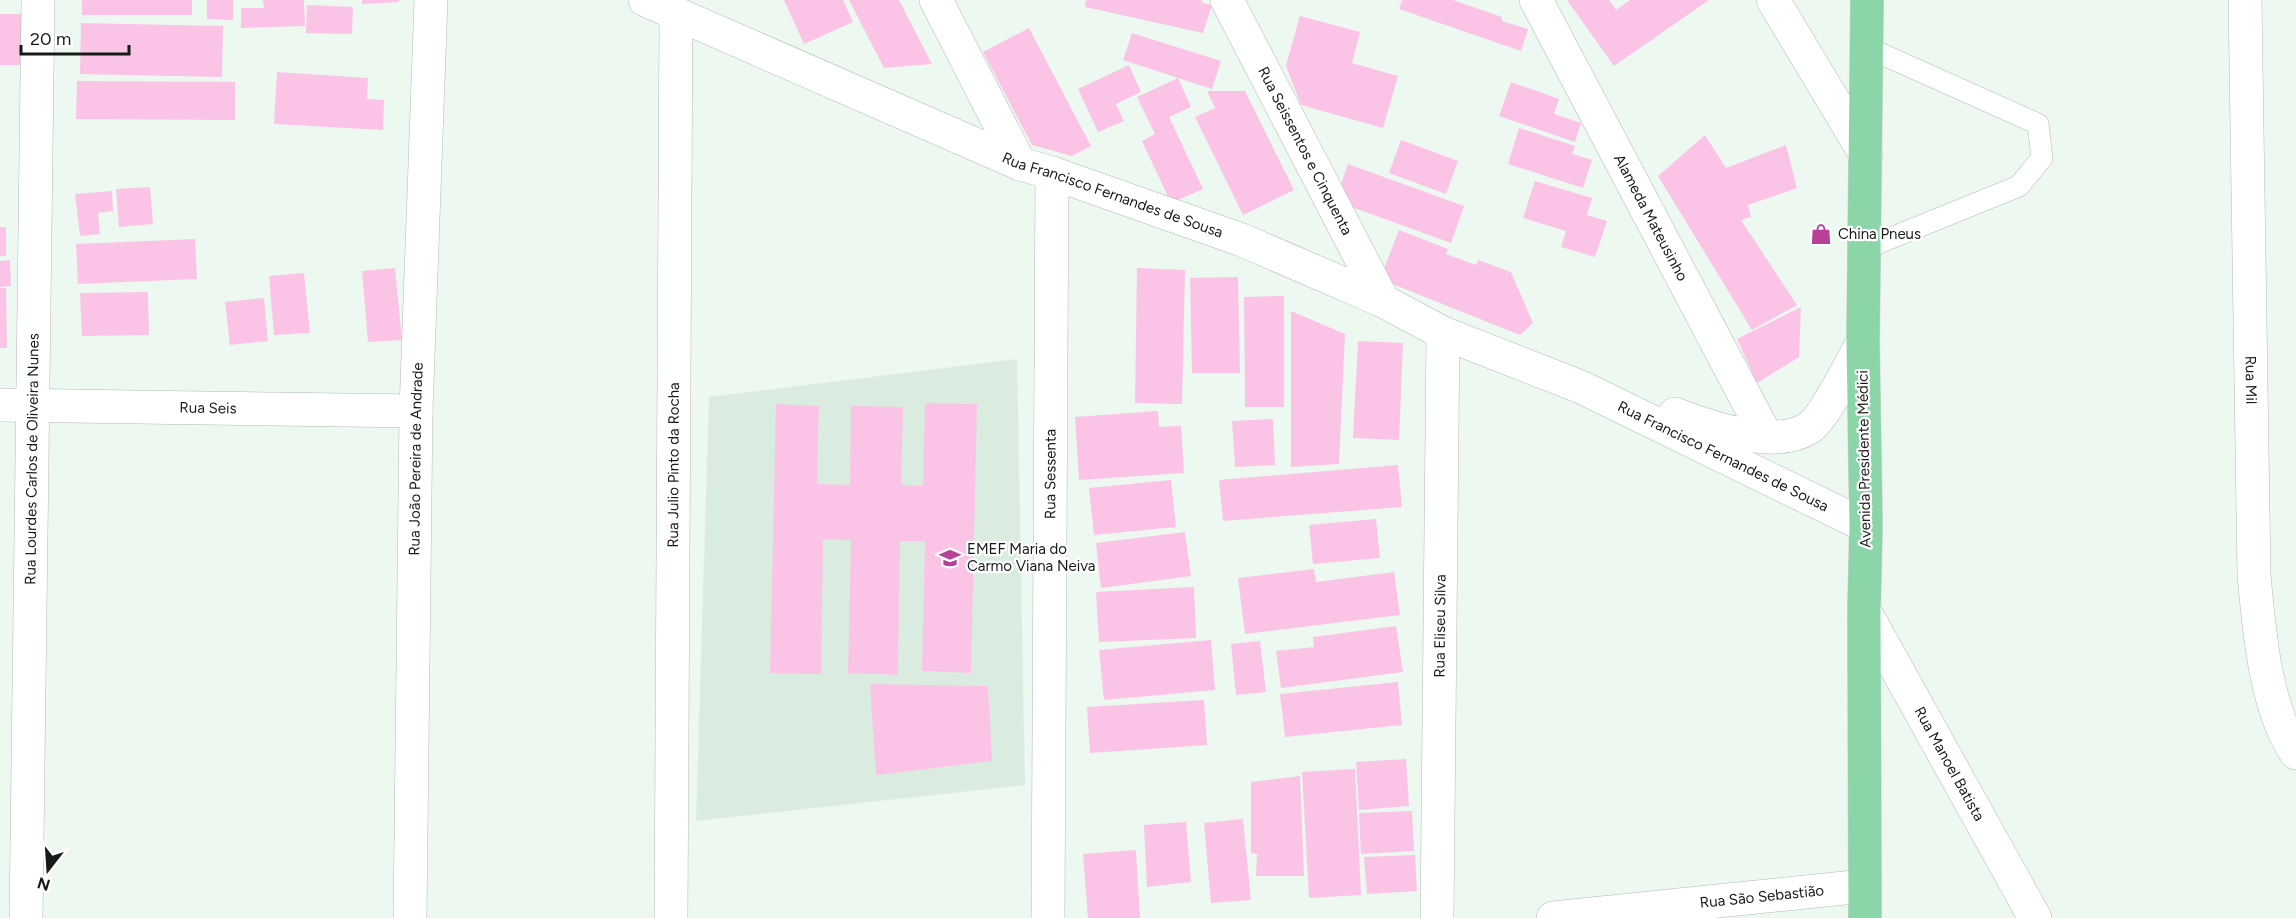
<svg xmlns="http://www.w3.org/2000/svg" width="2296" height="918" viewBox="0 0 2296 918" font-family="Figtree,sans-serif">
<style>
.built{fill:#daecdf}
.building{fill:#fbc4e7}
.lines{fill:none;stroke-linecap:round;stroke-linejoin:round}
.lane-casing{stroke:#b1bbb3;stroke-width:22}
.street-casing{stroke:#b1bbb3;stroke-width:34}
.secondary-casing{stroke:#b1bbb3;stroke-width:34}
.primary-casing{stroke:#d5d6d5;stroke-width:34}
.lane{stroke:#fff;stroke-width:21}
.street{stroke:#fff;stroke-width:33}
.secondary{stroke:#fff;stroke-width:33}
.primary{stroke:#8bd5a8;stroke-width:33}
.labels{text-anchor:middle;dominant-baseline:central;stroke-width:4.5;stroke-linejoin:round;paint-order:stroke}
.street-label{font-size:15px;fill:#171b18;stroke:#fff}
.poi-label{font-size:15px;fill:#171b18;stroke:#fff;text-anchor:start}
</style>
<rect width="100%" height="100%" fill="#edf8f0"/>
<!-- built -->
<polygon class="built" points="1017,359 1025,785 696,821 709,397"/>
<!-- building -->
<g class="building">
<rect x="82" y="0" width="110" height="15"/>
<polygon points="207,0 233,0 233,20 207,19"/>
<polygon points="263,0 304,0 305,26 241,28 241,8 264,8"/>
<polygon points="362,0 399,0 399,2 362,4"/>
<polygon points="784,0 843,0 853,22 804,44"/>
<polygon points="849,0 899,0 932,64 884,68"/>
<polygon points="1086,0 1201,0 1203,3 1212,5 1203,33 1085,7"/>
<polygon points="1402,0 1453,0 1502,17 1502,21 1528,29 1521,51 1399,9"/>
<polygon points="1567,0 1609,0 1616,10 1630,0 1709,0 1614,66"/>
<polygon points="307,5 353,7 352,34 306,33"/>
<polygon points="0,14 23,14 22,65 0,65"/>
<polygon points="1300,16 1360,32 1352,63 1398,76 1383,128 1301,105 1286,66"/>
<polygon points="81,23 223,26 222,77 80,74"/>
<polygon points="1029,28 1091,146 1072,156 1032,145 983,52"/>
<polygon points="1132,33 1221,61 1212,89 1123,60"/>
<polygon points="1129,65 1141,92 1116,104 1124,121 1098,132 1078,89"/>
<polygon points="277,72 368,78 367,99 384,100 383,130 274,124"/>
<polygon points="1178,78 1191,107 1169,117 1203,189 1171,203 1142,141 1155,134 1137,97"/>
<polygon points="77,81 235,82 235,120 76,119"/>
<polygon points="1511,82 1559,99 1554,114 1581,123 1575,142 1499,116"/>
<polygon points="1207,91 1245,91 1294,190 1243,215 1195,117 1215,108"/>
<polygon points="1519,128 1575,146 1572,154 1592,160 1583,188 1508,164"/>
<polygon points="1705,135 1726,168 1786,145 1797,188 1748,205 1751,217 1741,220 1797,305 1752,330 1658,176"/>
<polygon points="1401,140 1458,161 1446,194 1389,173"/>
<polygon points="1348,164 1464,206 1451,243 1335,201"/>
<polygon points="1535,181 1592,198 1587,215 1607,221 1595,257 1561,247 1566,231 1523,218"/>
<polygon points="150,187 153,224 119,227 116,189"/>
<polygon points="112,191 113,211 98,213 100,234 80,236 75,194"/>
<rect x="0" y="227" width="6" height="29"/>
<polygon points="1399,230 1448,249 1446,254 1476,265 1478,260 1511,272 1533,323 1520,335 1380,279"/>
<polygon points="195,239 197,279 78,284 76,244"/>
<polygon points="10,260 11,286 0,287 0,261"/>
<polygon points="395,268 402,340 368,342 362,271"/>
<polygon points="1137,268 1185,270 1182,404 1135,403"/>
<polygon points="304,273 310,333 274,335 269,276"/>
<polygon points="1238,277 1240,373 1192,373 1190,278"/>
<polygon points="0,288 6,288 7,348 0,348"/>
<polygon points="148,292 149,335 82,336 80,293"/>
<polygon points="1284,296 1284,407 1245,407 1244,297"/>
<polygon points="264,298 268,341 230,345 225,302"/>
<polygon points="1801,307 1799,357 1757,383 1737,339"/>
<polygon points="1291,311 1345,334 1339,464 1291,467"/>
<polygon points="1358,341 1403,343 1399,440 1353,438"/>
<polygon points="925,403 977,404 971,673 922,671 925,541 900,541 898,675 848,673 851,540 823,539 821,674 770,673 776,404 819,406 817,484 850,485 851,406 903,407 901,485 923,486"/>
<polygon points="1158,411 1159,427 1181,426 1184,473 1079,480 1075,417"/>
<polygon points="1273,419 1275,465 1235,467 1232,421"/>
<polygon points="1398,465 1402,507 1223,521 1219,480"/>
<polygon points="1171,480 1176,527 1094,535 1089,488"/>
<polygon points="1376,519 1380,558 1313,564 1309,525"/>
<polygon points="1185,532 1191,576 1101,588 1096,543"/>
<polygon points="1314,569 1316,582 1394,572 1400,615 1245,634 1238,578"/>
<polygon points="1194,587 1196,638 1099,642 1096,592"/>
<polygon points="1396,626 1403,672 1281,688 1276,651 1314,647 1313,637"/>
<polygon points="1211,640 1215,690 1104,700 1099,650"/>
<polygon points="1260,641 1266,692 1236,695 1231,644"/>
<polygon points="1398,682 1402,725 1285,737 1280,694"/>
<polygon points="870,684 988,686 992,761 876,775"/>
<polygon points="1204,700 1207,745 1090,753 1087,707"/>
<polygon points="1406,759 1409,806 1359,810 1356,762"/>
<polygon points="1355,769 1361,895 1309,898 1302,772"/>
<polygon points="1300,776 1304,876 1256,876 1257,854 1251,853 1251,782"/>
<polygon points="1412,811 1414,851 1361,854 1359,813"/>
<polygon points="1243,819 1251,900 1211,903 1204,823"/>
<polygon points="1186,822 1191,882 1147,887 1144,825"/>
<polygon points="1136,850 1140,918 1088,918 1083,854"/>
<polygon points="1415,855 1417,891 1367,894 1364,857"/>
</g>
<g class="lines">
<defs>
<polyline id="lane" points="1864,249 2019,186 2042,158 2038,124 1866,47"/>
<g id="street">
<polyline points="936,0 1020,164"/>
<path id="s1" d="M 1227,0 L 1383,301"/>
<path id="s2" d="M 1536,0 L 1766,436"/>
<polyline points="1773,0 1866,155"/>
<path id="s3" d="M 2245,0 L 2254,575 C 2259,629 2265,707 2296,753"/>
<path id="s4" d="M 0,405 L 416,411"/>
<path id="s5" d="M 1864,610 L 2035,918"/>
<path id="s6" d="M 26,918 L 38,0"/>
<path id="s7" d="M 410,918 L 416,411 L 431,0"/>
<path id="s8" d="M 671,918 L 676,13"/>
<path id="s9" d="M 1048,918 L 1052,173"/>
<path id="s10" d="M 1437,918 L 1443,333"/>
<path id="s11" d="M 1553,918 L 1864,886"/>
</g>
<g id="secondary">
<path id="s12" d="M 645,0 L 1020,164 L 1052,173 L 1242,240 L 1383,301 L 1443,333 L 1581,387 L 1866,526"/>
<path d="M 1675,414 C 1708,427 1775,450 1809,428 C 1826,416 1851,362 1863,342"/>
</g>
<polyline id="primary" points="1865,918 1864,610 1866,526 1863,342 1867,0"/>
</defs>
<!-- lane casing -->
<use href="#lane" class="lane-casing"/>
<!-- street casing -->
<use href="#street" class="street-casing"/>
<!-- secondary casing -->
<use href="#secondary" class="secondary-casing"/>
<!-- primary casing -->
<use href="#primary" class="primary-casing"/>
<!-- lane -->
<use href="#lane" class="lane"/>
<!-- street -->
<use href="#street" class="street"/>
<!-- secondary -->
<use href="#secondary" class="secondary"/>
<!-- primary -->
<use href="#primary" class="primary"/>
</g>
<!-- icons -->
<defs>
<symbol id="shop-bare" viewBox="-9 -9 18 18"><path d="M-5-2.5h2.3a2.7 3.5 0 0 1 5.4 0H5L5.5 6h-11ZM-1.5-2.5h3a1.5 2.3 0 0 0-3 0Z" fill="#b84197" stroke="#fff" stroke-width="2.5" paint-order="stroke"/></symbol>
<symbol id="school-bare" viewBox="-9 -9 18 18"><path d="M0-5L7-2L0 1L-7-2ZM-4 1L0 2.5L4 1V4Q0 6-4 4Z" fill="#b84197" stroke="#fff" stroke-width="2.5" paint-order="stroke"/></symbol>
</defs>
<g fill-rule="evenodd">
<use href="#shop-bare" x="1806" y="219" width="30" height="30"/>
<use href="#school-bare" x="935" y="543" width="30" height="30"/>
</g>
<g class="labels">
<!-- street labels -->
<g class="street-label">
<text stroke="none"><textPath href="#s1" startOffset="170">Rua Seissentos e Cinquenta</textPath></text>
<text stroke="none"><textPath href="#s12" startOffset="507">Rua Francisco Fernandes de Sousa</textPath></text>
<text stroke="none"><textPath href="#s2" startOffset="246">Alameda Mateusinho</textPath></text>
<text stroke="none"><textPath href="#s3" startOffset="380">Rua Mil</textPath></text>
<text stroke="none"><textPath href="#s4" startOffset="208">Rua Seis</textPath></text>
<text stroke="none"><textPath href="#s12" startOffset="1172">Rua Francisco Fernandes de Sousa</textPath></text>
<text stroke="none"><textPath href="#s6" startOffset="459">Rua Lourdes Carlos de Oliveira Nunes</textPath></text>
<text stroke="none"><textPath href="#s7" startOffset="459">Rua João Pereira de Andrade</textPath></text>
<text transform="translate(1864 459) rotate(-91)">Avenida Presidente Médici</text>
<text stroke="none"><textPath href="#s8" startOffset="453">Rua Julio Pinto da Rocha</textPath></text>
<text stroke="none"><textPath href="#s9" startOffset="444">Rua Sessenta</textPath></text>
<text stroke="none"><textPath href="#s10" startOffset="292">Rua Eliseu Silva</textPath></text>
<text stroke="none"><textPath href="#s5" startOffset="176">Rua Manoel Batista</textPath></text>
<text stroke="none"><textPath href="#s11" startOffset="210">Rua São Sebastião</textPath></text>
</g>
<!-- poi labels -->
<g class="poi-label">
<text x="1838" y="234">China Pneus</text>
<text x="967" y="549">EMEF Maria do<tspan x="967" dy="17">Carmo Viana Neiva</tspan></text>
</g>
</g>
<!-- north arrow -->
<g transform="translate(48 870) rotate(197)" stroke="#ffffff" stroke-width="4.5" paint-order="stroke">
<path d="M0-4.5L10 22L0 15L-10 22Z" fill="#171b18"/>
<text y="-9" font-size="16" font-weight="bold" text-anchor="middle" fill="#171b18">N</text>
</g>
<!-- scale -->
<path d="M21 45v9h108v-9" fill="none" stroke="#171b18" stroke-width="3"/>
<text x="30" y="45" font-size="18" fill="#171b18" stroke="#ffffff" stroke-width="4.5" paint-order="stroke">20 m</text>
</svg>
